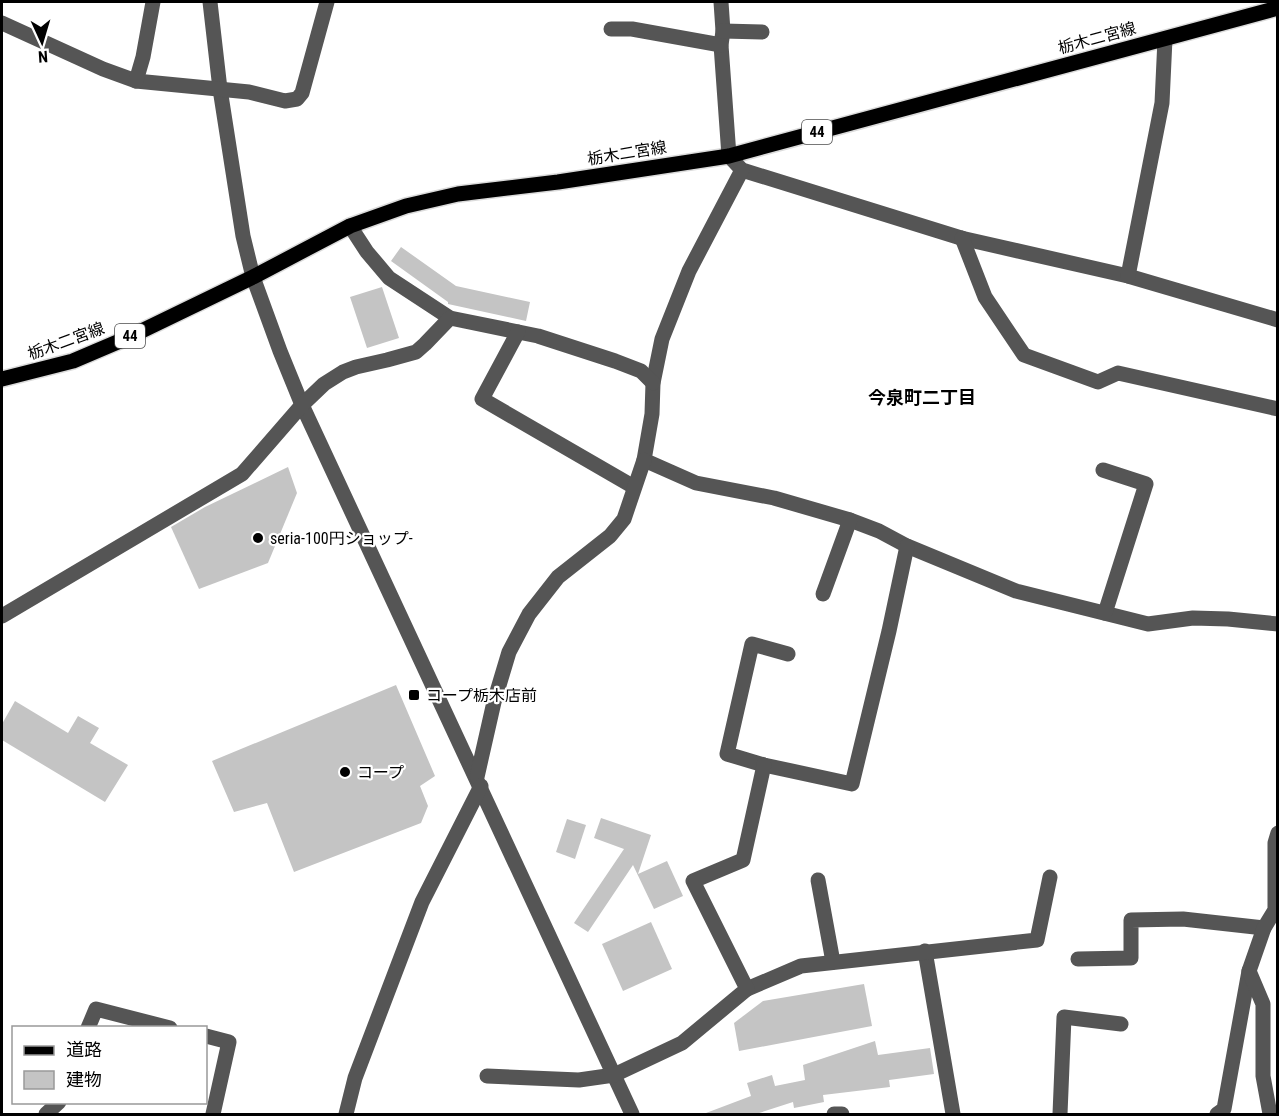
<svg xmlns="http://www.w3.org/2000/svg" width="1279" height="1116" viewBox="0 0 1279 1116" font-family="'Roboto Condensed','Noto Sans JP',sans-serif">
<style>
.building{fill:#c4c4c4}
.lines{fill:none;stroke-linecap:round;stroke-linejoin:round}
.major-casing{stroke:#dbdbdb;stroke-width:18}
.minor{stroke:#555;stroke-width:15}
.major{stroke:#000;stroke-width:15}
.poi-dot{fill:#000;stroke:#fff;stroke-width:2}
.labels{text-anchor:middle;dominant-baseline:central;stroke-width:4.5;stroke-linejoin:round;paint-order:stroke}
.shield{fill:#fff;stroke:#4c4c4c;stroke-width:1.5}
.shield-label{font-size:15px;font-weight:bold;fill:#000}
.street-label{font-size:16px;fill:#000;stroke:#fff}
.poi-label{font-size:16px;fill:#000;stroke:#fff;text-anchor:start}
.neighbourhood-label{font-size:18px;font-weight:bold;fill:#000;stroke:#fff}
</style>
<rect width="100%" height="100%" fill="#fff"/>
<!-- building -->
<g class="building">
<polygon points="401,247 456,286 530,302 526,321 448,304 448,302 391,261"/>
<polygon points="382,287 399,338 367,348 350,297"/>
<polygon points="288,467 297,493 268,563 199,589 171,527 205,507"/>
<polygon points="396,685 435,776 420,786 428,806 421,823 294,872 267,803 234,812 212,761"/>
<polygon points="15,701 68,733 78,716 99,728 90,743 128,765 105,802 2,740 2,724"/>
<polygon points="601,818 651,835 638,874 667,861 683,896 654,909 633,865 588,932 574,923 624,849 594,838"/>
<polygon points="567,819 586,825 575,859 556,852"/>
<polygon points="651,922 672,969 623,991 602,944"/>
<polygon points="864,984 872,1026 739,1051 734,1023 763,1001"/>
<polygon points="875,1041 878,1055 930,1048 934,1074 889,1080 890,1087 823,1095 824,1102 794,1108 793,1102 756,1114 707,1114 706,1113 751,1096 747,1083 772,1075 775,1086 805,1080 803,1065"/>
</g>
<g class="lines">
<defs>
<polyline id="major" points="2,379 73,361 127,338 253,277 350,226 406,206 458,194 558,182 729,156 1278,8"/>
</defs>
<!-- major casing -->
<use href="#major" class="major-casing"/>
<!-- minor -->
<g class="minor">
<polyline points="210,2 220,89 243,236 253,277 280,351 302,405 632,1114"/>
<polyline points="721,2 723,31 721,45 729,156 742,170 961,238 1128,276 1278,320"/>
<polyline points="2,23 103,69 136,81 249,92 285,101 297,99 302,93 327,2"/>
<polyline points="611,29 632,29 721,45"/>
<polyline points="723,31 762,32"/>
<polyline points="136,81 143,57 153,2"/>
<polyline points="742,170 689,271 662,339 653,383 652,414 644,460 696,483 774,498 850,520 879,531 907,546 1016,591 1148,624 1193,618 1228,619 1278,624"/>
<polyline points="350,226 367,252 389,278 450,318 538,336 615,361 641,371 653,383"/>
<polyline points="962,238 985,297 1024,355 1098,382 1118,373 1278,409"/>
<polyline points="1128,276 1162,103 1165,39"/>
<polyline points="518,332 482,399 634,487"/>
<polyline points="1103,470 1146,484 1105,613"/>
<polyline points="823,594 850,520"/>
<polyline points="2,616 242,474 302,405 324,384 343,372 356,367 387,360 416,352 425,344 450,318"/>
<polyline points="788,654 752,644 727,754 764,765 852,784 889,631 907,546"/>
<polyline points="477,777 494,702 509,652 529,614 558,577 610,536 624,519 644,460"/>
<polyline points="818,880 833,962"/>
<polyline points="925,951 953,1114"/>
<polyline points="1078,959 1131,958 1131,920 1183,919 1264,928"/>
<polyline points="747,989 801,966 1037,940 1050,877"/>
<polyline points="88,1028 96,1009 170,1028"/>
<polyline points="206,1036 229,1042 213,1114"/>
<polyline points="487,1076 579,1080 614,1075 682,1043 747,989 693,881 743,860 764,765"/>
<polyline points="46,1114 59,1102"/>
<polyline points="346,1114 355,1078 422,902 481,786"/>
<polyline points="834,1114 842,1114"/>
<polyline points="1060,1114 1064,1017 1121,1024"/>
<polyline points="1217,1114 1224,1109 1249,971"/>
<polyline points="1270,1114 1263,1076 1263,1004 1249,971 1264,928 1275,910 1275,843 1278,833"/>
</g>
<!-- major -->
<use href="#major" class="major"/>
</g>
<!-- markers -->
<g class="poi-dot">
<circle cx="258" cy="538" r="6"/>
<rect x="408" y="689" width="12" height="12" rx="3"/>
<circle cx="345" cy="772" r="6"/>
</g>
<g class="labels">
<!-- shield labels -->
<g class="shield">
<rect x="802" y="120" width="30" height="24" rx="4.5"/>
<rect x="115" y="324" width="30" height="24" rx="4.5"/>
</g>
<g class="shield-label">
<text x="817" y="132">44</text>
<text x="130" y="336">44</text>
</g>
<!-- street labels -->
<g class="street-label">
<text transform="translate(1097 38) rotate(-15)">栃木二宮線</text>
<text transform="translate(627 153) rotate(-9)">栃木二宮線</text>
<text transform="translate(66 341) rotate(-20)">栃木二宮線</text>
</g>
<!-- poi labels -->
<g class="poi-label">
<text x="270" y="538">seria-100円ショップ-</text>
<text x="426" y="695">コープ栃木店前</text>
<text x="357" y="772">コープ</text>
</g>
<!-- neighbourhood labels -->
<g class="neighbourhood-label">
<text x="922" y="397">今泉町二丁目</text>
</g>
</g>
<!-- border -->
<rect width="1279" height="1116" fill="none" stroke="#000000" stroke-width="6"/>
<!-- legend -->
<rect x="12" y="1026" width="195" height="78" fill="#ffffff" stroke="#999999" stroke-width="1.5"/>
<rect x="24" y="1046" width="30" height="9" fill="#000000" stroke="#999999" stroke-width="1.5"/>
<text x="66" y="1056" font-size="18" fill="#000000">道路</text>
<rect x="24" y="1071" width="30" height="18" fill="#c4c4c4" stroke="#999999" stroke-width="1.5"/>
<text x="66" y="1086" font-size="18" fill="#000000">建物</text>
<!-- north arrow -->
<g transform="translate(42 42) rotate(176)" stroke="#ffffff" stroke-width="4.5" paint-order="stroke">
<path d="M0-4.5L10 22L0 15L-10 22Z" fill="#000000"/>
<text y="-9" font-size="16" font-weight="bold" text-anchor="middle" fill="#000000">N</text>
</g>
</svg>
